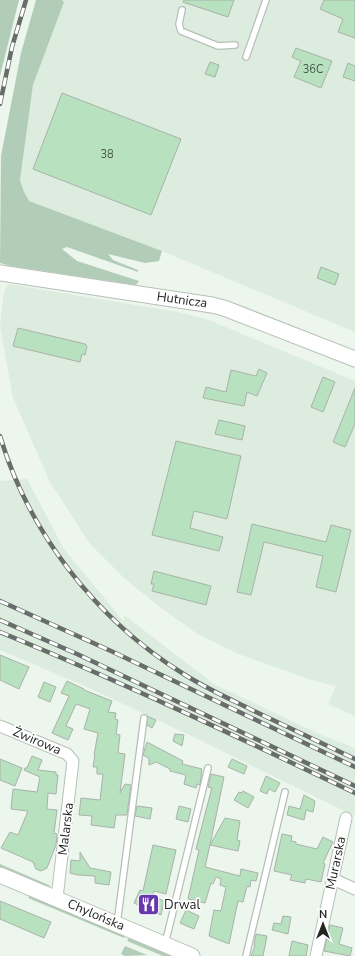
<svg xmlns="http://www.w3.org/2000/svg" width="355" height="956" viewBox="0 0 355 956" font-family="'Nunito Sans',sans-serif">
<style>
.built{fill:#dcecde}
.green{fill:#b2cdb7}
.building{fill:#b7e1bf;stroke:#a9b2aa}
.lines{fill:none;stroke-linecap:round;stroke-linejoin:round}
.lane-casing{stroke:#b7c0b8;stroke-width:8}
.street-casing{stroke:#b7c0b8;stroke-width:13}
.secondary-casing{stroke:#b7c0b8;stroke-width:17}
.lane{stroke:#fff;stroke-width:5.5}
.street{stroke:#fff;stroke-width:11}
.secondary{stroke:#fff;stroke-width:15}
.rail-casing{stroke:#676d68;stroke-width:4.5}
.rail{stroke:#fff;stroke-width:3;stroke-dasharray:9;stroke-linecap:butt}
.labels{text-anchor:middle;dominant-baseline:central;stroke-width:3.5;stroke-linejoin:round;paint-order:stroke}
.number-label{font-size:11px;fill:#48564b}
.street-label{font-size:13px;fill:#232724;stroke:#fff}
.poi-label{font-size:13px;fill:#232724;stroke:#fff;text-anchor:start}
</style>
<rect width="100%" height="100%" fill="#ecf6ed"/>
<!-- built -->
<g class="built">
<polygon points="62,0 355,0 355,332 162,251 29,201 24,192 20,180 33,85 64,2"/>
<polygon points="8,284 178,312 209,320 355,381 355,716 328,704 336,686 311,680 239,654 199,635 161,608 124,578 90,544 50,482 13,398 0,326 4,292"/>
<polygon points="27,479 64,549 124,622 124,615 214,684 319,734 355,748 355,816 183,732 87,687 0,650 0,481"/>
</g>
<!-- green -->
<g class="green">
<polygon points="0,0 19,0 0,76"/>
<polygon points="36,0 62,0 64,2 33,85 20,180 24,192 29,201 162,251 159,261 145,263 108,254 113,260 138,270 138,272 67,247 62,249 77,261 139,281 136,285 11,266 0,263 1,156 21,53"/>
<polygon points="0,864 51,886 44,887 0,867"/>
<polygon points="31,895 124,934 124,938 28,898"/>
<polygon points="130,937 174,956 163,956 127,941"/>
<polygon points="125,946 147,955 125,956 121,954"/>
</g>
<!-- building -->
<g class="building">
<polygon points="184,0 234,0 228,17 183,2"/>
<polygon points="324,0 355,0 355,38 338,32 343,19 320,9"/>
<polygon points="296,48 332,61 321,88 294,77 301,61 292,57"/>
<polygon points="210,62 219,65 215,77 205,74"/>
<polygon points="348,63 355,66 355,81 343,77"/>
<polygon points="62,93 181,139 151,215 33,169"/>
<polygon points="321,267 339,274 335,285 317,278"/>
<polygon points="18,328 85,344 87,346 85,355 82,354 80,362 13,346"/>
<polygon points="259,369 267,373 257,396 247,392 244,406 203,398 206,387 226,392 231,370 256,376"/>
<polygon points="323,377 335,382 323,412 311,407"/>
<polygon points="355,388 355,424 345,447 333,442"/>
<polygon points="219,420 245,426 242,440 215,434"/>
<polygon points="176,441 241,456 227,519 194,511 190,528 223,537 219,551 152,535"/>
<polygon points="252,524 326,542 331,525 351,530 336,592 316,587 323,556 264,542 251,595 237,592"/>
<polygon points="154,571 211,586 206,605 152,591 154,584 151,584"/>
<polygon points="0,655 29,667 19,689 0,680"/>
<polygon points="67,681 84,689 84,690 112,701 108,712 116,713 115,719 118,720 116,734 120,735 118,753 125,754 120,793 125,784 131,785 127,815 116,815 114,828 91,825 92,816 79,815 81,798 100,800 103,774 97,774 97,767 93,767 95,755 94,755 98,733 84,729 90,709 76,704 66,726 73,729 68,740 52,733 69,696 61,693"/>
<polygon points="44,682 56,687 50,702 38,697"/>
<polygon points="147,716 156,720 152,728 147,725"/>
<polygon points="175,734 184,735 182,746 173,741"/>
<polygon points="147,742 183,761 182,764 202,769 200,785 197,784 196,788 184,784 186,775 170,771 170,769 156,762 149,765 149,758 143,755"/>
<polygon points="32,756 42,760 38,770 56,772 56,775 58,775 56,794 48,793 47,809 57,810 54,833 57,834 56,845 47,868 41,871 36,869 33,862 1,848 10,832 18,835 28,811 11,809 13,789 37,792 40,777 24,770 25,768 27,768"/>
<polygon points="0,759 22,768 15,786 0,780"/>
<polygon points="232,759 247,766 244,774 228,767"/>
<polygon points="211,774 224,777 210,845 225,818 240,821 237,840 240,841 238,851 210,845 205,867 240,876 241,869 258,873 256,881 251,880 250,887 247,886 243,902 238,901 229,944 209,936 214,910 221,911 226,887 220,885 221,879 216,877 213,884 211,883 205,903 188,899 199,850 196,849 211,791 212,788 208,787"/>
<polygon points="266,776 280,783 275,792 269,789 267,794 260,791"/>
<polygon points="243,791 254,797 248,808 234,800 239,792 242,793"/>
<polygon points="304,795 315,801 313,812 306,810 304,820 287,815 289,806 300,809"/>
<polygon points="137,806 152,808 150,819 135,816"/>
<polygon points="179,806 191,809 188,822 176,819"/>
<polygon points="282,834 292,836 291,841 296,842 296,844 317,849 323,837 333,842 323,863 325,864 321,882 306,879 305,883 290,880 292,875 274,871"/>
<polygon points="153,845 176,850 166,894 154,891 152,896 164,901 161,915 134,903 140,890 143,891"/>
<polygon points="80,852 90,868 111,872 109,885 95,883 95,876 78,875 70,873 71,860 80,861"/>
<polygon points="0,901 51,922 44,938 0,919"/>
<polygon points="186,910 199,916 194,929 180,923"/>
<polygon points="283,916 291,917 288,934 272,930 274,923 281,924"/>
<polygon points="330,925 343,928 339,944 352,948 350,956 324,951"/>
<polygon points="256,934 267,936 263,956 251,956 255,945 254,945"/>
<polygon points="292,941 308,945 306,956 289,956"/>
</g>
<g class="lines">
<defs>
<g id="lane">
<polyline points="182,10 179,24 181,31 218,46 235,45"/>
<polyline points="246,57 266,0"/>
<polyline points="117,924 144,718"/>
<polyline points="165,944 208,768"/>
<polyline points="246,956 285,792"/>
</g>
<g id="street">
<polyline points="0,726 67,754 73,761 57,898"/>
<polyline points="333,879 355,889"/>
<polyline points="316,956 346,818"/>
</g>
<g id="secondary">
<polyline points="0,273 212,305 224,308 355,359"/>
<polyline points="0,875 192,956"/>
</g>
</defs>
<!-- lane casing -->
<use href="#lane" class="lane-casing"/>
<!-- street casing -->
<use href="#street" class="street-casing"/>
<!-- secondary casing -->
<use href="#secondary" class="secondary-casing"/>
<!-- lane -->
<use href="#lane" class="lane"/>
<!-- street -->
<use href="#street" class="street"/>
<!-- secondary -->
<use href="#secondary" class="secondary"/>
<defs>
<g id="rail">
<polyline points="0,104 12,47 26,0"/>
<path d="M 0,436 C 29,533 96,619 182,673 C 205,688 230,699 254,711 C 288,727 321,743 355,759"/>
<polyline points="0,601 111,651 355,767"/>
<polyline points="0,620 77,654 355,786"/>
<path d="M 0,632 C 120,681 238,737 355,793"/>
</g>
</defs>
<!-- rail casing -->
<use href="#rail" class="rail-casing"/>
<!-- rail -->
<use href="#rail" class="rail"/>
</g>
<!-- icons -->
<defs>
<symbol id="restaurant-square" viewBox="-11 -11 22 22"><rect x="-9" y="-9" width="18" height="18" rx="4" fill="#6836ad" stroke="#fff"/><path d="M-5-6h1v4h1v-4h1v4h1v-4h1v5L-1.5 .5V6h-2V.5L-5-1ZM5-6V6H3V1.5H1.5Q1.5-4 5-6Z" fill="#fff"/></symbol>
</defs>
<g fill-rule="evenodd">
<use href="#restaurant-square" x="136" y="892" width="25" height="25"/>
</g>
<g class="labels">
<!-- number labels -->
<g class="number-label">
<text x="313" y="69">36C</text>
<text x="107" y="154">38</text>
</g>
<!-- street labels -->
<g class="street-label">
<text transform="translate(182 300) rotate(8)">Hutnicza</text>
<text transform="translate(37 741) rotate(23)">Żwirowa</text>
<text transform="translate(66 829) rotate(-83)">Malarska</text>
<text transform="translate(336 863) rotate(-78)">Murarska</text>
<text transform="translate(96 915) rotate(23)">Chylońska</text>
</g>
<!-- poi labels -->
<g class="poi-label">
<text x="164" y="905">Drwal</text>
</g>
</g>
<!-- north arrow -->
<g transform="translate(323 924)" stroke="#ffffff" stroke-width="3" paint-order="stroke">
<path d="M0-3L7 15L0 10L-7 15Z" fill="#232724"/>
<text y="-6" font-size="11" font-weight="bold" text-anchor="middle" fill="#232724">N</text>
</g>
</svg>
